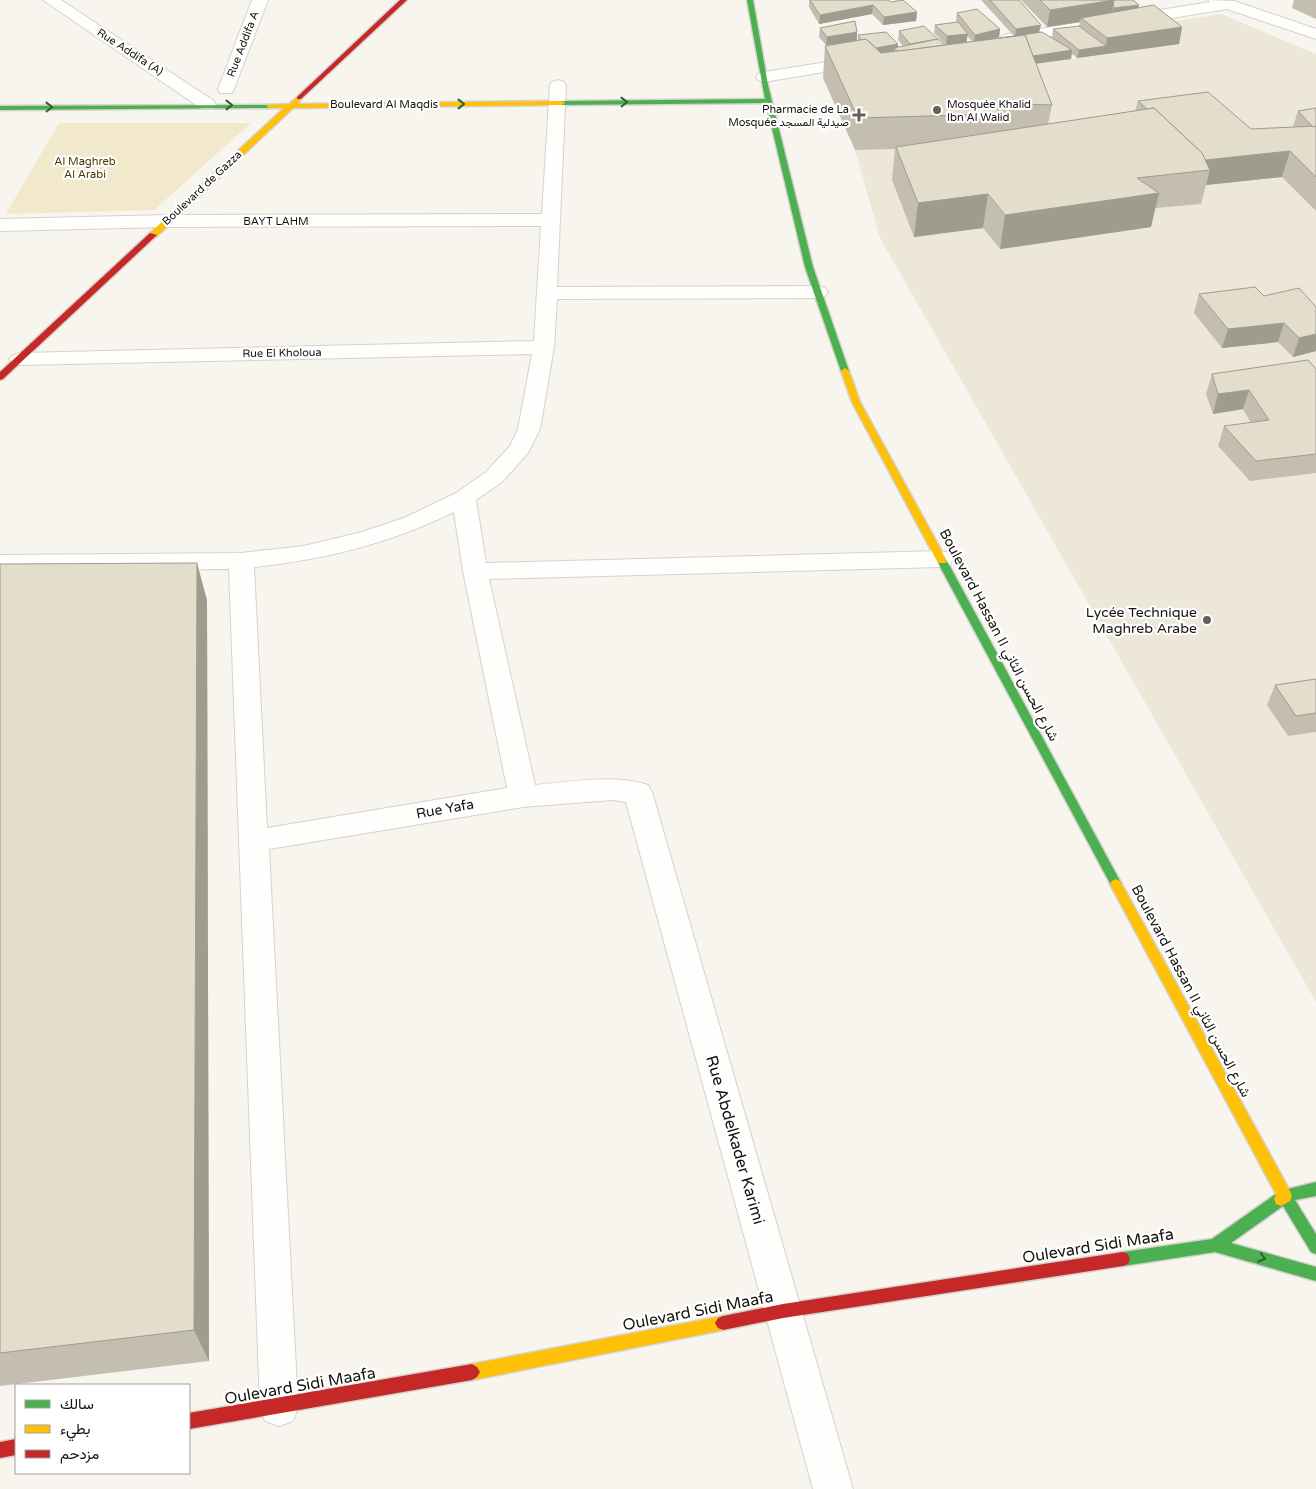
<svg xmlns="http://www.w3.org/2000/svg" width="1316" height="1489" viewBox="0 0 1316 1489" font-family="'Varela Round',Vazirmatn,sans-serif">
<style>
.built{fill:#ece7d9}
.green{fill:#f2e8cc}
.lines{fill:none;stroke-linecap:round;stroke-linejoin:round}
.street-casing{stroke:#d4d2cd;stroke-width:2}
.fast-casing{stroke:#d4d2cd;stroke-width:3}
.slow-casing{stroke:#d4d2cd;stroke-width:3}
.jam-casing{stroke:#d4d2cd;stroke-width:3}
.street{fill:#fefefc;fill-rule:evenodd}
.fast{fill:#4caf50;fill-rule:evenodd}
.slow{fill:#ffc107;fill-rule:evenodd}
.jam{fill:#c62828;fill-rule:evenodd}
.wall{fill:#c3beaf;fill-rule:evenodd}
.shaded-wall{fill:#9f9b8f}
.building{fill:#e3ddcc;stroke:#9f9b8f}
.oneway{stroke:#30602e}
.poi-dot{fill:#63615c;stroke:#fff;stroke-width:2}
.labels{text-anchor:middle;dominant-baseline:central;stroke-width:4.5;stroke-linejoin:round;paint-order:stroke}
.far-street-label{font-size:11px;fill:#13120d;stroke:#fff}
.far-poi-label{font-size:11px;fill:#13120d;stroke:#fff;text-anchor:start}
.far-park-label{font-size:11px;fill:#4b3800;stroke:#fff}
.poi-label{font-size:14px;fill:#13120d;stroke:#fff;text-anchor:end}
.street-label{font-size:14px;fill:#13120d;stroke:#fff}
.near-street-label{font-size:16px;fill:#13120d;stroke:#fff}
</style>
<rect width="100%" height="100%" fill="#f7f5ee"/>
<!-- built -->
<polygon class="built" points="1221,14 1316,54 1316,1002 880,238 855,150 1047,144 1020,66 1178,44 1155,24"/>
<!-- green -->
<polygon class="green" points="59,123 251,123 154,210 6,214"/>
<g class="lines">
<defs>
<g id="street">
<polygon points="43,0 61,0 214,101 216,105 214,109 202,109"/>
<polygon points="252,0 268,0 234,89 232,93 220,93 218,89"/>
<polygon points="1208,0 1234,1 1316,29 1316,39 1227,9 1129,25 1124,23 1121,20 1124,17 1129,15 1210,2"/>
<polygon points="1089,21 1094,23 1097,26 1094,29 1008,44 1002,42 1000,39 1002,36 1008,34"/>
<polygon points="859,57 865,59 867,62 865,65 764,82 758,80 756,77 758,74 764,72"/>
<path d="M 558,80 L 564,82 L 566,85 L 557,287 L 818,286 L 825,288 L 828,292 L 825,296 L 818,298 L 557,299 L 554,347 L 540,429 L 528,453 L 502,482 L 476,500 L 486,563 L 941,551 L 950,553 L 953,559 L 950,565 L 941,567 L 489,579 L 535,785 C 571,782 613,774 648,785 L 652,792 L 853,1489 L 813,1489 L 626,802 L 612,800 L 523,807 L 269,849 L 298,1407 L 293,1421 L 279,1426 L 265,1421 L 260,1407 L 229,569 L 0,571 L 0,555 L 241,553 L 304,546 L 362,532 L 404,518 L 456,493 L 486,472 L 510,446 L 518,429 L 532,354 L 20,365 L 13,363 L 9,359 L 13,355 L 20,353 L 534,341 L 541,226 L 167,227 L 0,231 L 0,219 L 167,215 L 542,214 L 550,85 L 552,82 ZM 454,512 L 463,571 L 507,788 L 267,828 L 254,567 C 327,559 388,544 454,512 Z"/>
</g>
<g id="fast">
<polygon points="747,0 753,0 768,85 813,267 849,371 848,373 845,374 841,371 805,267 766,103 562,105 559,103 562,101 765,99"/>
<polygon points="271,105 271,107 269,108 0,110 0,106"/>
<polygon points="942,558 947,561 1120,881 1122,884 1120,887 1112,887 937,561"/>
<polygon points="1316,1182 1316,1196 1295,1200 1316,1234 1316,1254 1311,1252 1283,1206 1231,1243 1316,1267 1316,1281 1215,1252 1123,1266 1118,1264 1116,1259 1118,1254 1123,1252 1212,1239 1280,1191"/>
</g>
<g id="slow">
<polygon points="299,96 302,98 297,104 562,101 565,103 562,105 293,108 156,237 150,237 150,233 284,108 269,108 267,107 267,105 289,104"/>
<polygon points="845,368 849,371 860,402 947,561 946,563 938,563 937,561 852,402 841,371"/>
<polygon points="1116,879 1120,881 1290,1191 1292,1196 1290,1201 1281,1206 1276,1204 1274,1199 1276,1194 1110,884 1112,881"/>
<polygon points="723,1316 728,1318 731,1323 728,1328 723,1330 472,1380 467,1377 464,1372 467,1367 472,1364"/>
</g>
<g id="jam">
<polygon points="400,0 407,0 301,99 297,99 297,97"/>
<polygon points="150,233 157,235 3,379 0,380 0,372"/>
<polygon points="1123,1252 1128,1254 1130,1259 1128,1264 1123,1266 783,1318 723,1330 718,1328 715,1323 718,1318 723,1316 783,1304"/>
<polygon points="472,1364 477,1367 480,1372 477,1377 472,1380 189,1429 189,1413"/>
<polygon points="16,1439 16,1455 0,1458 0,1442"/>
</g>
</defs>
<!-- street casing -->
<use href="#street" class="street-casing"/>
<!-- fast casing -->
<use href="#fast" class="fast-casing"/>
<!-- slow casing -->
<use href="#slow" class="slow-casing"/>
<!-- jam casing -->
<use href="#jam" class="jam-casing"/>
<!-- street -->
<use href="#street" class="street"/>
<!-- fast -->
<use href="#fast" class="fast"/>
<!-- slow -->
<use href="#slow" class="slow"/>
<!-- jam -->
<use href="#jam" class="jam"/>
</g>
<!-- wall -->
<g class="wall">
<polygon points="809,0 888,0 891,2 917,12 916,21 883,25 872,14 819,24 809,7"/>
<path d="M 981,0 L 1019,0 L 1039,33 L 1052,38 L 1053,29 L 1079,26 L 1080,22 L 1047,27 L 1021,0 L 1133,0 L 1138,8 L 1182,27 L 1179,44 L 1077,58 L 1072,54 L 1071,59 L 1036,64 L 1052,105 L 1048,124 L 1135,111 L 1138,101 L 1251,129 L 1293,127 L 1298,111 L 1316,108 L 1316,211 L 1282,177 L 1206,185 L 1201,204 L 1155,208 L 1151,227 L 1000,249 L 983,228 L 914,237 L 892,180 L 895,149 L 855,150 L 823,78 L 825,46 L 852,41 L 826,45 L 819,37 L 820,28 L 857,41 L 858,40 L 858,35 L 898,44 L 898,47 L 903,46 L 898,40 L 899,31 L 939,40 L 945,45 L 946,45 L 934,33 L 935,25 L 957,22 L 956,21 L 957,13 L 1000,29 L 999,37 L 994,38 L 1014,36 ZM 967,36 L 972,41 L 967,42 Z"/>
<polygon points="1294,0 1316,0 1316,19 1292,8"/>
<polygon points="1199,294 1264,296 1316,307 1316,351 1293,357 1278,342 1222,348 1194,313"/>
<polygon points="1316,369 1316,473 1250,481 1218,446 1224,426 1251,423 1243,409 1213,414 1206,394 1212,374"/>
<polygon points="0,564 207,600 209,1361 0,1386"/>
<polygon points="1316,679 1316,732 1288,736 1267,705 1275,685"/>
</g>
<!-- shaded-wall -->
<g class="shaded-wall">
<polygon points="1114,0 1111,17 1081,18 1080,22 1047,27 1050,10"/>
<polygon points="873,5 872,14 819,24 820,15"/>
<polygon points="1139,5 1137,13 1111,17 1113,8"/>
<polygon points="917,12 916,21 883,25 884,17"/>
<polygon points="1041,25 1039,33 1015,37 1016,29"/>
<polygon points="1182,27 1179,44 1077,58 1079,50 1106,46 1107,38"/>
<polygon points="1000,29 999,37 974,44 975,35"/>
<polygon points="857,32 857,41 826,45 827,37"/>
<polygon points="968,34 966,43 946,45 947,36"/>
<polygon points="898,44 898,50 894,48 894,53 865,58 866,50"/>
<polygon points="1072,50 1071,59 878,84 961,57"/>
<polygon points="1290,151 1282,177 1206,185 1210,170 1200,160"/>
<polygon points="1159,193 1151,227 1000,249 1005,215"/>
<polygon points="988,194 983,228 914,237 918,203"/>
<polygon points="1284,323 1278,342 1222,348 1228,329"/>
<polygon points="1316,334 1316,351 1293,357 1299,338"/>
<polygon points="1249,390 1243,409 1213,414 1218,394"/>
<polygon points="197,563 207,600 209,1361 194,1330"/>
</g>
<!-- building -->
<g class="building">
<polygon points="810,0 888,0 891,2 903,0 917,12 884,17 873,5 820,15"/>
<polygon points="990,0 1019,0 1041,25 1016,29"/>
<polygon points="1040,0 1114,0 1050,10"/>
<polygon points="1114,0 1133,0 1139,5 1113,8"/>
<polygon points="1154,5 1182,27 1107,38 1081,18"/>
<polygon points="977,9 1000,29 975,35 957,13"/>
<polygon points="855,21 857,32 827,37 820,28"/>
<polygon points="958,22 968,34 947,36 935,25"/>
<polygon points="924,26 939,40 938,39 910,44 899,31"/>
<polygon points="1079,26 1106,46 1079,50 1053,29"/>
<polygon points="886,32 898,44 876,48 866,39 861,40 858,35"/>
<polygon points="1042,32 1072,50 1033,56 1025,35 957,44"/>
<polygon points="1025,35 1052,105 997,103 998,114 858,118 825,46 866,39 881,53"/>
<polygon points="938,39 945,45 898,51 894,48"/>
<polygon points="1208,92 1251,129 1316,126 1316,177 1290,151 1205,160 1202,153 1154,108 1147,109 1138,101"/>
<polygon points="1154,108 1202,153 1210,170 1137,178 1159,193 1005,215 988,194 918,203 896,147"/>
<polygon points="1316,108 1316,126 1313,127 1298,111"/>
<polygon points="1255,287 1264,296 1299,288 1316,307 1316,334 1299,338 1284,323 1228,329 1199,294"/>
<polygon points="1308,360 1316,369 1316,454 1256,461 1224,426 1269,420 1249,390 1218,394 1212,374"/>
<polygon points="197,563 194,1330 0,1353 0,564"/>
<polygon points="1316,679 1316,713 1296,716 1275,685"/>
</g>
<!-- one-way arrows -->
<defs><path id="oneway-chevron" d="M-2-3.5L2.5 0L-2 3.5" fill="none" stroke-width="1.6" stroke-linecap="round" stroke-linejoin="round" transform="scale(1.25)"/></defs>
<g class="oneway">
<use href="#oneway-chevron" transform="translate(624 102) rotate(-1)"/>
<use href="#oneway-chevron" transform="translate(461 104)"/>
<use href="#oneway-chevron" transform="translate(229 105)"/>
<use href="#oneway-chevron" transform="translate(49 107) rotate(-1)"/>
<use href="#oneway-chevron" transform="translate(1262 1258) rotate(16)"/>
</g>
<!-- markers -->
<g class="poi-dot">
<circle cx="937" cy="110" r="5"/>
<path d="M856.5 107.5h5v5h5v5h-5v5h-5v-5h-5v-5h5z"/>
<circle cx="1207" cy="620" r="5"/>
</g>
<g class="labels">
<!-- far-street labels -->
<g class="far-street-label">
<text transform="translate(243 44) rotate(-69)">Rue Addifa A</text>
<text transform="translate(130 52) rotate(33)">Rue Addifa (A)</text>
<text x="384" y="104">Boulevard Al Maqdis</text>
<text transform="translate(202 188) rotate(-43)">Boulevard de Gazza</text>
<text x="276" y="221">BAYT LAHM</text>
<text transform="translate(282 353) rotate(-1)">Rue El Kholoua</text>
</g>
<!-- far-poi labels -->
<g class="far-poi-label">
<text x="947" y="104">Mosquée Khalid<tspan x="947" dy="13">Ibn Al Walid</tspan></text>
<text x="849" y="109" text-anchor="end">Pharmacie de La<tspan x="849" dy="13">Mosquée صيدلية المسجد</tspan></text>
</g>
<!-- far-park labels -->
<g class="far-park-label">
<text x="85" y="161">Al Maghreb<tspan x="85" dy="13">Al Arabi</tspan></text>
</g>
<!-- poi labels -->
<g class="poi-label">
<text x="1197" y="612">Lycée Technique<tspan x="1197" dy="16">Maghreb Arabe</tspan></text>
</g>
<!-- street labels -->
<g class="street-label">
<text transform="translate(999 635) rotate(62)">Boulevard Hassan II شارع الحسن الثاني</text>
<text transform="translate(445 809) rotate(-10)">Rue Yafa</text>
<text transform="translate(1191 991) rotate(62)">Boulevard Hassan II شارع الحسن الثاني</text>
</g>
<!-- near-street labels -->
<g class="near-street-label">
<text transform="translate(735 1140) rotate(74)">Rue Abdelkader Karimi</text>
<text transform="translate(1098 1246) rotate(-9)">Oulevard Sidi Maafa</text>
<text transform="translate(698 1311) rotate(-11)">Oulevard Sidi Maafa</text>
<text transform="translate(300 1386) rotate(-10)">Oulevard Sidi Maafa</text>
</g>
</g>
<!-- legend -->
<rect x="15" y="1384" width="175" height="90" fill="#ffffff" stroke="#a1a09e"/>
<rect x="25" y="1400" width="25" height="8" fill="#4caf50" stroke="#a1a09e"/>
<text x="60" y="1409" font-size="15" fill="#13120d">سالك</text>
<rect x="25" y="1425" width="25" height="8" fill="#ffc107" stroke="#a1a09e"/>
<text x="60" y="1434" font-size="15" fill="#13120d">بطيء</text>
<rect x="25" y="1450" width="25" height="8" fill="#c62828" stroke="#a1a09e"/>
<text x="60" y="1459" font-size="15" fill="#13120d">مزدحم</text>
</svg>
